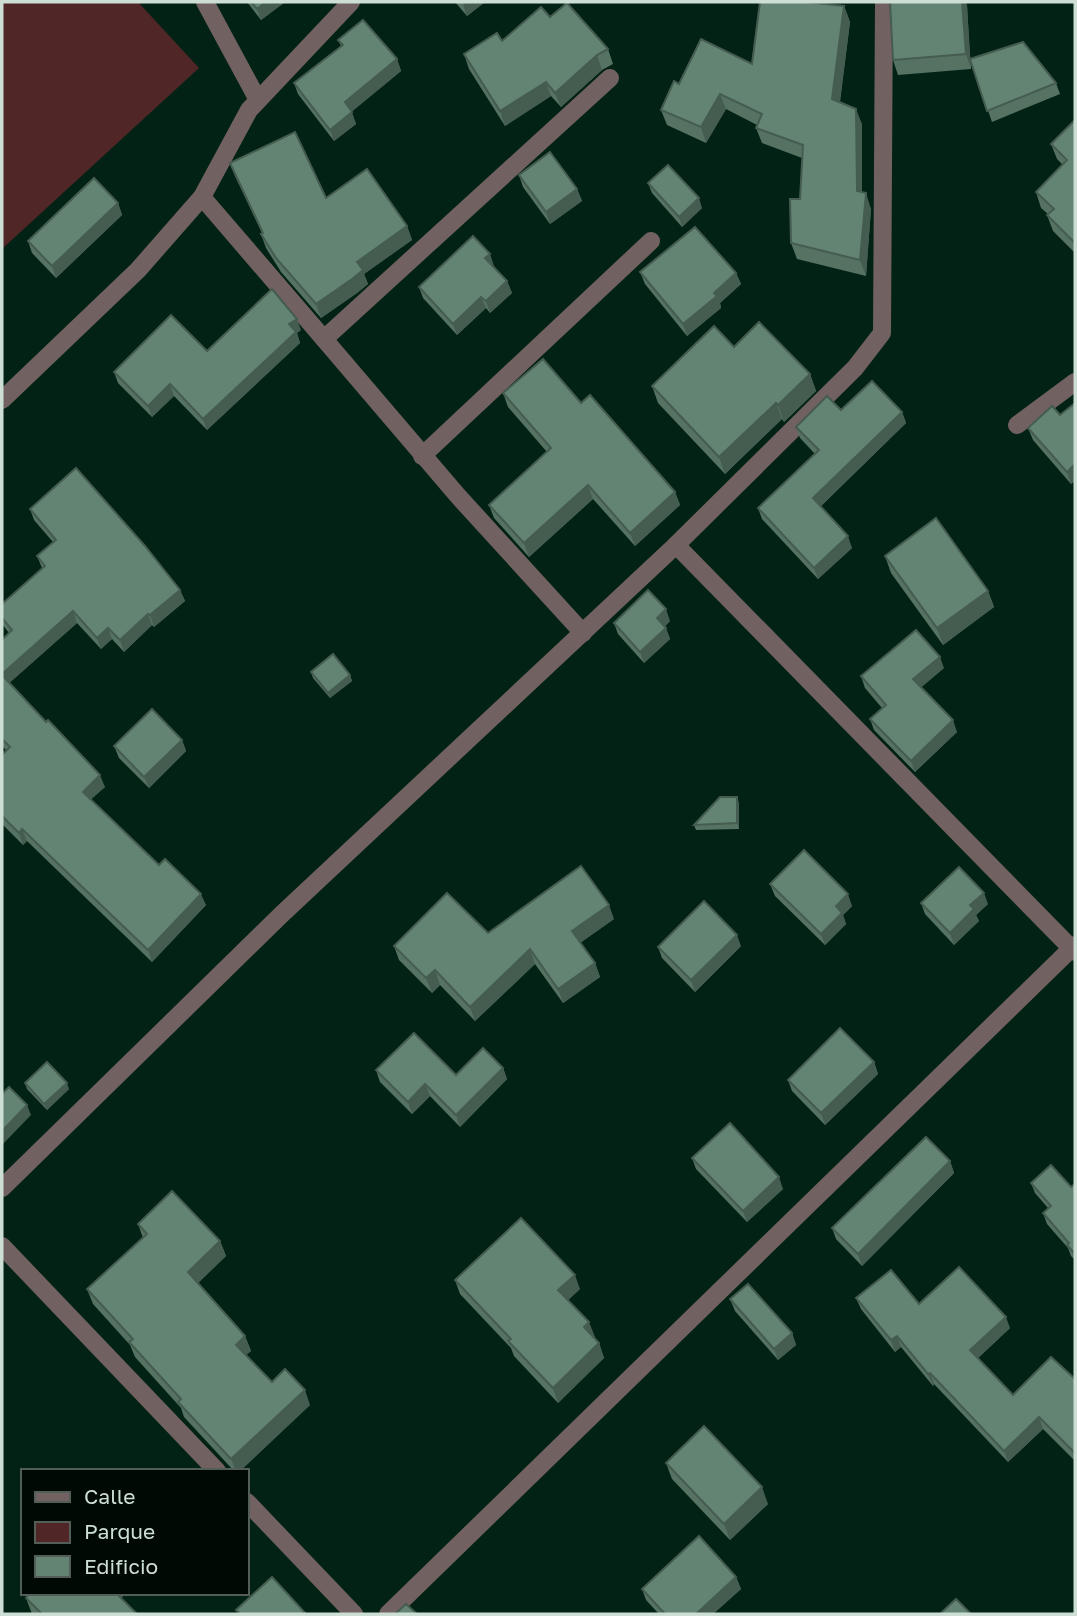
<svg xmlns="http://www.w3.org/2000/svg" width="1077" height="1616" viewBox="0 0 1077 1616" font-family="'Golos Text',sans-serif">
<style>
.green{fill:#502627}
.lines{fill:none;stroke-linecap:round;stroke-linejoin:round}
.minor{stroke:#716161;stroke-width:18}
.wall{fill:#557263}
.shaded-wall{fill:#455c50}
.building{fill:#638473;stroke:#455c50;stroke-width:2}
</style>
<rect width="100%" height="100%" fill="#022215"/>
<!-- green -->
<polygon class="green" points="2,2 138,2 199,68 2,249"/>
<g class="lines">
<!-- minor -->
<g class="minor">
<polyline points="205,2 258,100"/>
<polyline points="202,197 324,339"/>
<polyline points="2,400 138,270 202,197 249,110 351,2"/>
<polyline points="1017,425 1075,382"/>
<polyline points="422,456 651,241"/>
<polyline points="676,545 1075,952"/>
<polyline points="583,633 458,496 324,339 610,78"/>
<polyline points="2,1188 282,914 676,545 855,368 882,333 884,2"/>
<polyline points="2,1246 217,1471"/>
<polyline points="247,1502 354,1614"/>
<polyline points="388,1614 1075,945"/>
</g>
</g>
<!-- wall -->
<g class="wall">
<polygon points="247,2 285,2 261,20"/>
<polygon points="455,2 485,2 467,16"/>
<polygon points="967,5 970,59 1056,83 1060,94 992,122 971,62 971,69 898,75 893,60"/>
<polygon points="844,6 850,22 840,102 862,124 862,192 871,209 866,276 797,259 791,243 800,199 802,158 762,143 756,128 757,125 726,109 706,143 667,125 661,110 679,84 752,64"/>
<polygon points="550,17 608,49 613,64 602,70 561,107 551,96 505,126 469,69 464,54 502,41"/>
<polygon points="338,40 397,59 401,71 351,112 356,124 334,141 298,94 294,83 341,46"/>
<polygon points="1075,120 1075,253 1053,231 1047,215 1048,214 1041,208 1036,192 1063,165 1057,159 1051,144"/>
<polygon points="230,163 326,198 407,226 412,240 364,274 368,284 357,293 321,318 281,272 266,248 261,234 262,233 235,176"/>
<polygon points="519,175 577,189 582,201 550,224 523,187"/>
<polygon points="648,183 702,208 682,227 652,193"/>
<polygon points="118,203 122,215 56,278 32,253 28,241"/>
<polygon points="493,266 507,281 512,293 490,313 486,308 457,335 423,298 419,287 494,266"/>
<polygon points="640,272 736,273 741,284 720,303 721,308 687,336 645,284"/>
<polygon points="301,330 297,333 300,343 207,430 174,396 152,417 118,383 114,372"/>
<polygon points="734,347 810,374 816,391 784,422 782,419 725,474 658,403 652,386"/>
<polygon points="503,393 581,403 675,492 680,505 635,546 593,499 529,557 494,518 489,505 547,452 508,407"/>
<polygon points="1075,403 1075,481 1071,484 1033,440 1028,428 1060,415"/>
<polygon points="841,410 902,412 906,423 820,507 852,548 818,579 762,519 758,508 815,454 800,438 796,427"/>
<polygon points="30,509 180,590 185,601 154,627 152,625 124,652 112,639 101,649 77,623 9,683 105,787 91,799 159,865 206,905 152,962 27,841 23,845 2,824 2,755 7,751 2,746 2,640 9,633 2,624 2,604 42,568 37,556 53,542 34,520"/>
<polygon points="885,556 988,591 994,607 943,645 891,573"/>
<polygon points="670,621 665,626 670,639 644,663 618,634 614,623"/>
<polygon points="944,668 921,687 957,732 915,772 874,730 870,719 882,708 865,688 861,676"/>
<polygon points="311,672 350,675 352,681 330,698 313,678"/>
<polygon points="182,740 186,751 149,788 119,758 114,746"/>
<polygon points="739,803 739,829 696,830 694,825"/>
<polygon points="770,884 852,906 843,915 846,924 825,945 775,896"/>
<polygon points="921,903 988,904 976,915 979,921 954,945 925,914"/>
<polygon points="614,919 580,943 595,963 600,977 563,1003 535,964 475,1021 440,985 432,993 399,960 394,946 488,933"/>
<polygon points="741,946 695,992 662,958 658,947"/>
<polygon points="874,1062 878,1074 825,1125 792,1091 788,1080"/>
<polygon points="503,1068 507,1079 460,1127 430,1096 412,1114 380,1082 376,1070 456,1075"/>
<polygon points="25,1083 69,1089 47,1110 27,1089"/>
<polygon points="692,1158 783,1189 747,1222 696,1169"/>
<polygon points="950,1161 954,1173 862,1266 836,1239 832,1228"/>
<polygon points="1031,1183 1071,1187 1075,1184 1075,1260 1071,1256 1068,1248 1047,1224 1043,1213 1048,1208 1035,1193"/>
<polygon points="138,1224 220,1241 226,1256 198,1283 245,1336 251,1351 246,1355 272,1382 310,1405 240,1471 234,1471 184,1417 181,1408 135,1357 130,1345 93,1304 87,1289 143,1238"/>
<polygon points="455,1280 580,1289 568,1300 595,1337 594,1338 599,1343 604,1358 558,1403 514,1356 511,1348 460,1294"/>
<polygon points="856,1298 919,1304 1010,1328 978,1358 1013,1395 1075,1379 1075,1461 1043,1429 1008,1462 934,1384 933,1386 901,1347 895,1352 861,1309"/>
<polygon points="730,1299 792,1333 796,1345 778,1360 735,1311"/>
<polygon points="666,1463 768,1504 730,1540 672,1479"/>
<polygon points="736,1577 741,1589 713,1614 659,1614 646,1600 642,1589"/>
<polygon points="30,1593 122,1593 123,1596 121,1599 137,1614 32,1614 26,1598"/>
</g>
<!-- shaded-wall -->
<g class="shaded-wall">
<polygon points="266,2 285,2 261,20 257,9"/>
<polygon points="467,2 485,2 467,16 463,5"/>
<polygon points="962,2 966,2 967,5 971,69 966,54"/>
<polygon points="844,6 850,22 838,114 832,99"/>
<polygon points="597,55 602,70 561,107 555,93"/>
<polygon points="397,59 401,71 349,114 345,102"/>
<polygon points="546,82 551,96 505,126 500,111"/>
<polygon points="720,94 726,109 706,143 701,127"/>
<polygon points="856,109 862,124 862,206 857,191"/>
<polygon points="352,112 356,124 334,141 330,130"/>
<polygon points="577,189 582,201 550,224 546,212"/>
<polygon points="866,193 871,209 866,276 860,260"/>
<polygon points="699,198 702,208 682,227 679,217"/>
<polygon points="118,203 122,215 56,278 52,266"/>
<polygon points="407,226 412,240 364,274 368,284 357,293 321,318 316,304 357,262"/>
<polygon points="490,254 494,266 490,270 485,258"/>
<polygon points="736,273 741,284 720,303 721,308 687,336 683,324"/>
<polygon points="507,281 512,293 490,313 486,301"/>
<polygon points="481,297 486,308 457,335 453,324"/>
<polygon points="297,319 301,330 297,333 300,343 207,430 203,419 289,324"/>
<polygon points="810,374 816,391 784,422 778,405"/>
<polygon points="170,384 174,396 152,417 148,406"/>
<polygon points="776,403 782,419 725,474 719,457"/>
<polygon points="902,412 906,423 817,510 813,498"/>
<polygon points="1075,464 1075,481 1071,484 1067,472"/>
<polygon points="588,485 593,499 529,557 524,543"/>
<polygon points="675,492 680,505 635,546 630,533"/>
<polygon points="848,536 852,548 818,579 814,568"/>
<polygon points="180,590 185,601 154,627 150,615"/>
<polygon points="988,591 994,607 943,645 937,628"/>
<polygon points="666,609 670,621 661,630 657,618"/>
<polygon points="73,611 77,623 6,686 2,674"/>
<polygon points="148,614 152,625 124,652 120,640"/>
<polygon points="108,628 112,639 101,649 97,638"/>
<polygon points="666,628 670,639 644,663 640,652"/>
<polygon points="940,657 944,668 917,691 913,679"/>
<polygon points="350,675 352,681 330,698 328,693"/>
<polygon points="953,720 957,732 915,772 911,761"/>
<polygon points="182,740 186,751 149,788 144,777"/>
<polygon points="100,775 105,787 87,803 83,792"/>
<polygon points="737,797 739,803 739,829 737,823"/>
<polygon points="22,829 27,841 23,845 19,833"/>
<polygon points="984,893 988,904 976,915 979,921 954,945 950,933 970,905"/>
<polygon points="201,894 206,905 152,962 148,950"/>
<polygon points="848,894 852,906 843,915 846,924 825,945 821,934 836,906"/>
<polygon points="609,905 614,919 577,945 572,931"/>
<polygon points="737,935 741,946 695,992 691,980"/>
<polygon points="530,949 535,964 475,1021 470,1007"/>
<polygon points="595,963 600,977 563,1003 558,989"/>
<polygon points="435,970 440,985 432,993 426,978"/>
<polygon points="874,1062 878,1074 825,1125 821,1113"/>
<polygon points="503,1068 507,1079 460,1127 456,1115"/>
<polygon points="67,1083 69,1089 47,1110 44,1104"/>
<polygon points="425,1084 430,1096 412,1114 408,1102"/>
<polygon points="27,1105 31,1115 2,1145 2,1131"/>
<polygon points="950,1161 954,1173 862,1266 858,1254"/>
<polygon points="779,1177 783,1189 747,1222 743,1211"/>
<polygon points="220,1241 226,1256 194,1287 188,1272"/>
<polygon points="575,1275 580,1289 563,1305 558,1290"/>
<polygon points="1006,1317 1010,1328 974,1362 970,1350"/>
<polygon points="589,1322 595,1337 589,1342 584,1327"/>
<polygon points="792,1333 796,1345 778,1360 774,1349"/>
<polygon points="245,1336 251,1351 241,1359 236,1345"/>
<polygon points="897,1336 901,1347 895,1352 891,1340"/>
<polygon points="599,1343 604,1358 558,1403 553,1388"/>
<polygon points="930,1373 934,1384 933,1386 928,1374"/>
<polygon points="305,1390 310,1405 240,1471 236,1471 231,1459"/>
<polygon points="1039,1417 1043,1429 1008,1462 1004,1451"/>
<polygon points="762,1487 768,1504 730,1540 724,1524"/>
<polygon points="736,1577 741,1589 713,1614 696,1614"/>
<polygon points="112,1593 122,1593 123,1596 116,1604"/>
</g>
<!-- building -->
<g class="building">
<polygon points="251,2 266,2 257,9"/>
<polygon points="760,2 807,2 844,6 832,99 856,109 857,191 866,193 860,260 791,243 790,199 800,199 803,145 756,128 762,114 720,94 701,127 661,110 674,81 679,84 701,39 752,64"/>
<polygon points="890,2 962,2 966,54 893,60"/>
<polygon points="567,3 608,49 597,55 555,93 546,82 500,111 464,54 497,33 502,41 541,7 550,17"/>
<polygon points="363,20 397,59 345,102 352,112 330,130 294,83 343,45 338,40"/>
<polygon points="1023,42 1056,83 987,111 970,59"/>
<polygon points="1075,120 1075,243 1047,215 1054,209 1036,192 1067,160 1051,144"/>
<polygon points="295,132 326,198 367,169 407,226 357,262 363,270 352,279 316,304 276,258 261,234 263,233 230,163"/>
<polygon points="550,152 577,189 546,212 519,175"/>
<polygon points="668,165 699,198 679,217 648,183"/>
<polygon points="94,178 118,203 52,266 28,241"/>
<polygon points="695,227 736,273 714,293 717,296 683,324 640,272"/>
<polygon points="473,236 490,254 485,258 507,281 486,301 481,297 453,324 419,287"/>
<polygon points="272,289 297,319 289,324 296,332 203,419 170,384 148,406 114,372 171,315 207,351"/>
<polygon points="759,322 810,374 778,405 776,403 719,457 652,386 714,326 734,347"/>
<polygon points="543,359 581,403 590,395 675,492 630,533 588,485 524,543 489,505 551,448 503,393"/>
<polygon points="872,381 902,412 813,498 848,536 814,568 758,508 819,450 796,427 827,396 841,410"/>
<polygon points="1075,403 1075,464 1067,472 1028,428 1052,406 1060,415"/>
<polygon points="76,468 145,546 180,590 150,615 148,614 120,640 108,628 97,638 73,611 2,674 2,640 12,630 2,618 2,604 45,566 37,556 56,540 30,509"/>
<polygon points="936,518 988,591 937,628 885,556"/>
<polygon points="648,590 666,609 657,618 666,628 640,652 614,623"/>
<polygon points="916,630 940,657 913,679 953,720 911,761 870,719 886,705 861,676"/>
<polygon points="333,654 350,675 328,693 311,672"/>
<polygon points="2,675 46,722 48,720 100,775 83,792 159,865 165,859 201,894 148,950 22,829 19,833 2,816 2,755 10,747 2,739"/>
<polygon points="152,709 182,740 144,777 114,746"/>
<polygon points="720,797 737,797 737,823 694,825"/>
<polygon points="804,850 848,894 836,906 842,913 821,934 770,884"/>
<polygon points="581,866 609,905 572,931 595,963 558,989 530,949 470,1007 435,970 426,978 394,946 447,893 488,933"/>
<polygon points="959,867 984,893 970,905 974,909 950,933 921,903"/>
<polygon points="704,901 737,935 691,980 658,947"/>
<polygon points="840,1028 874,1062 821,1113 788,1080"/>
<polygon points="414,1033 456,1075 483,1048 503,1068 456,1115 425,1084 408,1102 376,1070"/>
<polygon points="47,1062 67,1083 44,1104 25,1083"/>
<polygon points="9,1087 27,1105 2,1131 2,1094"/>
<polygon points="730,1123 779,1177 743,1211 692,1158"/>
<polygon points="926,1137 950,1161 858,1254 832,1228"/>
<polygon points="1051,1165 1071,1187 1075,1184 1075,1254 1067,1245 1069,1243 1043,1213 1051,1206 1031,1183"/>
<polygon points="172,1191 220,1241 188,1272 245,1336 236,1345 272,1382 285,1369 305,1390 231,1459 178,1402 181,1399 129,1342 133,1339 87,1289 147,1234 138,1224"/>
<polygon points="521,1218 575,1275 558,1290 589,1322 584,1327 599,1343 553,1388 508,1341 511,1339 455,1280"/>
<polygon points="959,1267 1006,1317 970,1350 1013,1395 1051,1357 1075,1379 1075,1453 1039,1417 1004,1451 930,1373 928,1374 897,1336 891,1340 856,1298 891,1270 919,1304"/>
<polygon points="748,1284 792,1333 774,1349 730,1299"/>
<polygon points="704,1426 762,1487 724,1524 666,1463"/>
<polygon points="699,1536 736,1577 696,1614 665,1614 642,1589"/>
<polygon points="272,1577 306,1614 241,1614 236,1610"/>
<polygon points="30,1593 116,1593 137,1614 42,1614 26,1598"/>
<polygon points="956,1599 971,1614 940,1614"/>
<polygon points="406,1604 417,1614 395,1614"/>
</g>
<!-- border -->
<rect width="1077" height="1616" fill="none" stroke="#cdded5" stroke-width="7"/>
<!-- legend -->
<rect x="21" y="1469" width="228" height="126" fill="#010904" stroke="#535e58" stroke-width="2"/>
<rect x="35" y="1492" width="35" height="10" fill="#716161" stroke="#535e58" stroke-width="2"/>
<text x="84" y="1504" font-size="21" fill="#cdded5">Calle</text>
<rect x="35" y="1522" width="35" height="21" fill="#502627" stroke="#535e58" stroke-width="2"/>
<text x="84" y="1539" font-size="21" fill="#cdded5">Parque</text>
<rect x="35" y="1556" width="35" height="21" fill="#638473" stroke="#535e58" stroke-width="2"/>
<text x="84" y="1574" font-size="21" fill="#cdded5">Edificio</text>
</svg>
